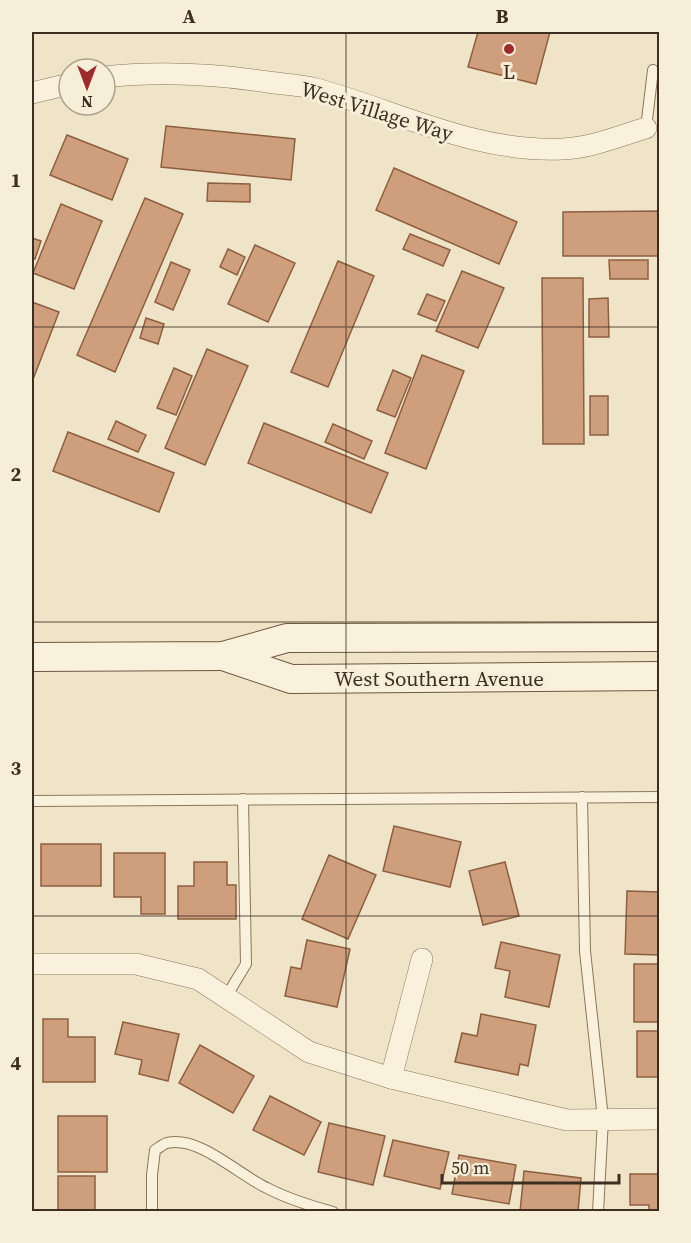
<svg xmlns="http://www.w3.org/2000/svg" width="691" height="1243" viewBox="0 0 691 1243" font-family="'Source Serif 4',serif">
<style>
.building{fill:#cf9f7d;stroke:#8d5f41;stroke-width:1.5}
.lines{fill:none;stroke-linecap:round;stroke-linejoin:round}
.lane-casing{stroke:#8d765c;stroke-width:12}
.street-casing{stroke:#8d765c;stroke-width:22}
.secondary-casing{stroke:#6f573f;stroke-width:30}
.lane{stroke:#faf1dc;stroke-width:10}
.street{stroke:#faf1dc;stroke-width:21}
.secondary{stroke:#faf1dc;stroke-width:28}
.grid{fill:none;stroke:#3d2e20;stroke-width:1.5;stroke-opacity:0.55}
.poi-dot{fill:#9e2a2b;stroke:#f7eed8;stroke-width:2}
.labels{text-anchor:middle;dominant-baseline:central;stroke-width:6;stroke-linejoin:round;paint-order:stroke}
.poi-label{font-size:21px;fill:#3d2e20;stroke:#f7eed8}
.street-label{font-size:21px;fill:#3d2e20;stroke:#f7eed8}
.neatline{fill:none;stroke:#3d2e20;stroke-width:2}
.grid-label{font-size:20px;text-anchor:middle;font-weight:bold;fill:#3d2e20}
</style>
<rect width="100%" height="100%" fill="#f0e4c8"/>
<!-- building -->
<g class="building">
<polygon points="478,32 550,32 536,84 468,67"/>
<polygon points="166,126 295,139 291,180 161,167"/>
<polygon points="67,135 128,159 112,200 50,175"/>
<polygon points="394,168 517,222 499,264 376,210"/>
<polygon points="208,183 250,184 250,202 207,201"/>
<polygon points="145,198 183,214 115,372 77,355"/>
<polygon points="61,204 102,221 74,289 33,273"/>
<polygon points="660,211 660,256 563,256 563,212"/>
<polygon points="410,234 450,250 443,266 403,249"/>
<polygon points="32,238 41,241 35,259 32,258"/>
<polygon points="255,245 295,263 268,322 228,304"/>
<polygon points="228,249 245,257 237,275 220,267"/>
<polygon points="609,260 648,260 648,279 610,279"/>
<polygon points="338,261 374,276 328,387 291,372"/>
<polygon points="171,262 190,270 173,310 155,302"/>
<polygon points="462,271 504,288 478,348 436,331"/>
<polygon points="542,278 583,278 584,444 543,444"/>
<polygon points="427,294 445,301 436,321 418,314"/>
<polygon points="608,298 609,337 589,337 589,299"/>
<polygon points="32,302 59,312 32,382"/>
<polygon points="146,318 164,324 158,344 140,338"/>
<polygon points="207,349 248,366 205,465 165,448"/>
<polygon points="422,355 464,371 426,469 385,453"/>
<polygon points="174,368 192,376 176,415 157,408"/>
<polygon points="393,370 411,378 395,417 377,410"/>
<rect x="590" y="396" width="18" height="39"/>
<polygon points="116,421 146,435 138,452 108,439"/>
<polygon points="264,423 388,473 371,513 248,463"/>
<polygon points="333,424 372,441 364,459 325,442"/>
<polygon points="68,432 174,473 159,512 53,471"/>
<polygon points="394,826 461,842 450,887 383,871"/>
<rect x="41" y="844" width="60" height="42"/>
<polygon points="114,853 165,853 165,914 141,914 141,897 114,897"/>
<polygon points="329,855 376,875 348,939 302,919"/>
<polygon points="194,862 227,862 227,885 236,885 236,919 178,919 178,886 194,886"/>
<polygon points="505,862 519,916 483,925 469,871"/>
<polygon points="627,891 660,892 660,955 625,954"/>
<polygon points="307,940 350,949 337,1007 285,996 291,967 301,969"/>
<polygon points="501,942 560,955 549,1007 505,997 510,971 495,968"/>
<rect x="634" y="964" width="26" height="58"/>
<polygon points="481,1014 536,1025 528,1066 520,1064 518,1075 455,1062 462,1033 477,1036"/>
<polygon points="43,1019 68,1019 68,1037 95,1037 95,1082 43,1082"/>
<polygon points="123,1022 179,1034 168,1081 139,1074 142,1060 115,1054"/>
<rect x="637" y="1031" width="23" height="46"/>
<polygon points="200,1045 254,1076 233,1113 179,1083"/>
<polygon points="270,1096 321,1122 304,1155 253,1130"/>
<rect x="58" y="1116" width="49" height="56"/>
<polygon points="329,1123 385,1136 373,1185 318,1172"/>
<polygon points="393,1140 449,1152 440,1189 384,1176"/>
<polygon points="459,1155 516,1165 509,1204 452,1194"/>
<polygon points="524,1171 581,1178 578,1212 520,1212"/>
<polygon points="630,1174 660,1174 660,1212 649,1212 649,1205 630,1205"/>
<rect x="58" y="1176" width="37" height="36"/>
</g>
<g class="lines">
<defs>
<g id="lane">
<polyline points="646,128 653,70"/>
<polyline points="582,797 585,951 603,1119 598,1212"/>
<polyline points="32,801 660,797"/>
<polyline points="226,997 246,964 243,799"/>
<path d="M 152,1212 L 152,1175 L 155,1150 C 159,1148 163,1144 167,1143 C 199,1135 240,1176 267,1188 C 288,1199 311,1206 333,1212"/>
</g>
<g id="street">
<path d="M 105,77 C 159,71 214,74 268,82 C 282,84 298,85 313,88 C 395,110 475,153 562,149 C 591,148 619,136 646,128"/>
<polyline points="32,93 69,84"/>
<polyline points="32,964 136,964 198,979 309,1052 391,1078 567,1120 660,1119"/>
<polyline points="391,1078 422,959"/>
</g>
<g id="secondary">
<polyline points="223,656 291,679 660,676"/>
<polyline points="32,657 223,656 287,638 660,637"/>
</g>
</defs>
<!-- lane casing -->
<use href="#lane" class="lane-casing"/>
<!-- street casing -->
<use href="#street" class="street-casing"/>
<!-- secondary casing -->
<use href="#secondary" class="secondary-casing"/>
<!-- lane -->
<use href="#lane" class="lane"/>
<!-- street -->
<use href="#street" class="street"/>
<!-- secondary -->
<use href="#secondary" class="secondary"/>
</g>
<!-- grid -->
<path class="grid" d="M 346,32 L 346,1212M 32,327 L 660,327M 32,622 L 660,622M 32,916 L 660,916"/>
<!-- markers -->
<circle class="poi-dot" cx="509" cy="49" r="6"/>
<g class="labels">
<!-- poi labels -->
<g class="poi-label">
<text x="509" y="71">L</text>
</g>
<!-- street labels -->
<g class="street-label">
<text transform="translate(377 111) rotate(17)">West Village Way</text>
<text x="439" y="678">West Southern Avenue</text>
</g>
</g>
<!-- border -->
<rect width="691" height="1243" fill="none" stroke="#f7eed8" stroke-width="66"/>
<!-- north arrow -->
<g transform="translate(87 87) rotate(180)"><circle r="28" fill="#f7eed8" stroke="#ada18e" stroke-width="1.5"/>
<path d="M0-4.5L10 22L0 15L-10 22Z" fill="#9e2a2b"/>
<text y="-9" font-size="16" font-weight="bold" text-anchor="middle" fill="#3d2e20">N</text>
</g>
<!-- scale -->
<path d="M442 1174v9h177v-9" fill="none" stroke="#3d2e20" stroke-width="3"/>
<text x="451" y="1174" font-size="18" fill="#3d2e20" stroke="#f7eed8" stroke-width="4.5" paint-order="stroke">50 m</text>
<rect x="33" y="33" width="625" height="1177" class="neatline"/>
<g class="grid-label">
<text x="189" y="23">A</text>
<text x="502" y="23">B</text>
<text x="16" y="187">1</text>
<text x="16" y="481">2</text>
<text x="16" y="775">3</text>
<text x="16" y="1070">4</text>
</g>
</svg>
